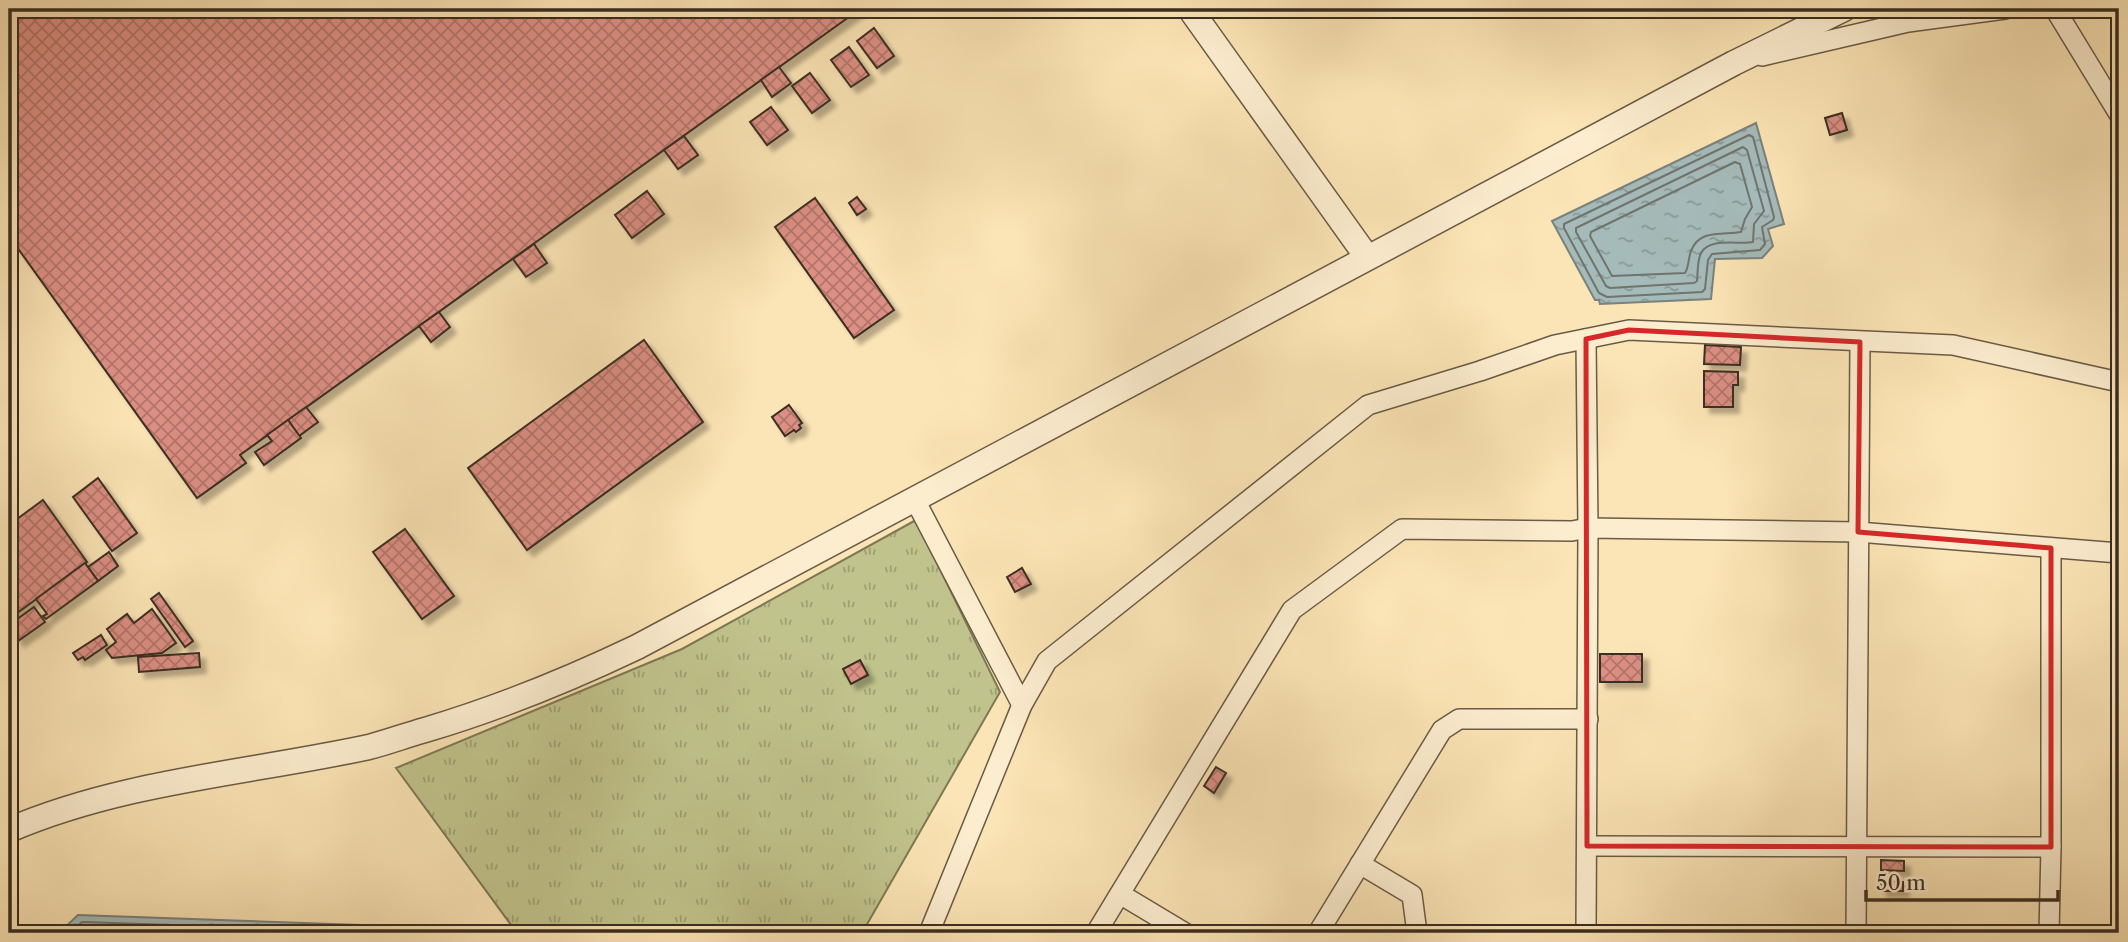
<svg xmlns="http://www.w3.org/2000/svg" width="2128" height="942" viewBox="0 0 2128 942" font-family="'Libre Caslon Text',serif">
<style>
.grass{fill:url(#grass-tufts);stroke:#7e7856;stroke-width:2}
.water{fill:url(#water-ripples);stroke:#7a827c;stroke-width:2}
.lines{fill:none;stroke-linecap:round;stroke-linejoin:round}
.shore{stroke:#70746d;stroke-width:2}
.building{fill:url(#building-cross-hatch);stroke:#3a2d20;stroke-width:2;filter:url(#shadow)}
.minor-casing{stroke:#6a5b45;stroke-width:22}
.tertiary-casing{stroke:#6a5b45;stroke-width:27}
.minor{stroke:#fcedcf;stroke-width:19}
.tertiary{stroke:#fcedcf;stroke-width:24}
.marked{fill:none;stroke:#d62828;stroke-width:5;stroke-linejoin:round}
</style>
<defs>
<pattern id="grass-tufts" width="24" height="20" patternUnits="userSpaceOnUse" patternTransform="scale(1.75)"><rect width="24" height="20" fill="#c1c38c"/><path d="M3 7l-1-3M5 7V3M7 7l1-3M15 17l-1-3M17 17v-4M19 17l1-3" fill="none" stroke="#9e9f72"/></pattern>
<pattern id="water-ripples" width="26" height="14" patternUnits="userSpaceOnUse" patternTransform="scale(1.75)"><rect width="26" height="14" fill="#a5bbba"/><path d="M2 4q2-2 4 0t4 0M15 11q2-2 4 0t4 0" fill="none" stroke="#879897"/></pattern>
<pattern id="building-cross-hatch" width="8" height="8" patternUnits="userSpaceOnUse" patternTransform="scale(1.75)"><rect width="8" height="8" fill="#dc8f83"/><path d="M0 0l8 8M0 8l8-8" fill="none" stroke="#b3756b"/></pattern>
<filter id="shadow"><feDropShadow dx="6" dy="6" stdDeviation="2" flood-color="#0004"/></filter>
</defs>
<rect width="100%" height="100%" fill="#fbe4b5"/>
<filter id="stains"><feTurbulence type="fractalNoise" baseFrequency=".00286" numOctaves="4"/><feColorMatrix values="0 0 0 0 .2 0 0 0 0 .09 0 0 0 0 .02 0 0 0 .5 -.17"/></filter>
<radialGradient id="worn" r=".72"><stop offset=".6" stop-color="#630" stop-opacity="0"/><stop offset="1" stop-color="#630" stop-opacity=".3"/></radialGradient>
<!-- grass -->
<polygon class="grass" points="916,520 1000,692 862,933 517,933 396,768 682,649"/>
<!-- water -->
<g class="water">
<polygon points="1756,123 1784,224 1768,229 1773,246 1762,258 1715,259 1711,299 1600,304 1599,300 1595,300 1552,221"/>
<polygon points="78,915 361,925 369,933 59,933"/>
</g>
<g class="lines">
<!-- shore -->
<g class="shore">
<polygon points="1749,135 1753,137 1774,217 1773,220 1762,227 1765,244 1760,250 1712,254 1708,260 1705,289 1702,292 1607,297 1599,293 1564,228 1564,224"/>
<path d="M 1743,147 L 1747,150 L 1764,211 L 1754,224 L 1753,242 C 1739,245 1710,237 1701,253 C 1697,261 1698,272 1697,281 L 1694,283 L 1610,288 L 1606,286 L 1576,232 L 1576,228 Z"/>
<path d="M 1735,162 L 1740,164 L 1752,207 L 1745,219 L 1741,232 C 1723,235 1699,229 1691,251 C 1688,259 1689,267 1685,273 L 1612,276 L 1590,236 L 1591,232 Z"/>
<polyline points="69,933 82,922 357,931 360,933"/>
<polyline points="82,933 86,931 158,933"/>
</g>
</g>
<!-- building -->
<g class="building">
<polygon points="9,9 860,9 240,455 246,463 197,498 9,236"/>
<polygon points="874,28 894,56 877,68 857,41"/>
<polygon points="849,47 869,75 851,87 831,60"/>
<polygon points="779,67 791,83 772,97 761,80"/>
<polygon points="810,73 830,100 812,113 792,86"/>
<polygon points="771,107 788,130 767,145 750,122"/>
<polygon points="1842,113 1847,130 1830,135 1825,118"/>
<polygon points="684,136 698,155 678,169 664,150"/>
<polygon points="647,191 664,214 632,238 615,215"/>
<polygon points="857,197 866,209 857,215 849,203"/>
<polygon points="815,198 894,310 854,338 775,227"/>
<polygon points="534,244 547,263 526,277 513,259"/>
<polygon points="439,312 450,327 431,342 419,326"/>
<polygon points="644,340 703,422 527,550 468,468"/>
<polygon points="1705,345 1741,347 1740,365 1704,364"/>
<polygon points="1704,371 1738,372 1738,385 1733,385 1733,407 1704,407"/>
<polygon points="789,405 802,423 799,425 801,428 796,432 794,430 785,436 772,417"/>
<polygon points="306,407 318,422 299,436 288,420"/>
<polygon points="288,420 301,438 264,465 255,452 272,441 267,435"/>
<polygon points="98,478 137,533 112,551 73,497"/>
<polygon points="43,500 87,562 9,619 9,525"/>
<polygon points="405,529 454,596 422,619 373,552"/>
<polygon points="109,552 118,566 98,581 88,567"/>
<polygon points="85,563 98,581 46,619 43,616 47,614 36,599"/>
<polygon points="1022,568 1031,584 1015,592 1007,577"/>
<polygon points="159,593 193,641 185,647 151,599"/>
<polygon points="34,607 45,622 18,641 9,625"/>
<polygon points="152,609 176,643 162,653 112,658 106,650 116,642 107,629 127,614 134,623"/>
<polygon points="101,635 107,645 85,660 83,657 78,660 73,653"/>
<polygon points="199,653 200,667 139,672 138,657"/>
<rect x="1600" y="654" width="42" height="28"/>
<polygon points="860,660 868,675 851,684 843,669"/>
<polygon points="1216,767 1226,773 1214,793 1204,786"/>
<polygon points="1881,860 1904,861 1904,871 1881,870"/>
<polygon points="1881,881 1903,882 1903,891 1881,891"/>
</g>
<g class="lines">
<defs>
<g id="minor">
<polyline points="2055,9 2119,114"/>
<polyline points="1762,56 1908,22 2005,9"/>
<polyline points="914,498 1022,705"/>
<polyline points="1587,846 2051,847 2051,548"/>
<polyline points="1360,864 1412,895 1417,933"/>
<polyline points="1120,894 1185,933"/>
<polyline points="929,933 1022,705 1047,661 1368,405 1480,371 1555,345 1629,330 1953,345 2119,382"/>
<polyline points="1096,933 1292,610 1402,529 1572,531 1588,528 1858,532 2119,553"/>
<polyline points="1318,933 1442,730 1459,719 1588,719"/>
<polyline points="1586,933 1588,528 1586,339"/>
<polyline points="1856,933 1860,342"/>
<polyline points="2049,933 2051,847"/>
</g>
<g id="tertiary">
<polyline points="1190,9 1367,257"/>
<path d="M 9,830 C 123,781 249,773 369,747 C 388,742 407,735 425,730 C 499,708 568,680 637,647 L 1734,63 L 1844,9"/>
</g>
</defs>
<!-- minor casing -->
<use href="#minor" class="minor-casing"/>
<!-- tertiary casing -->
<use href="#tertiary" class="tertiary-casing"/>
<!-- minor -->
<use href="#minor" class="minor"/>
<!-- tertiary -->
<use href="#tertiary" class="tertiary"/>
</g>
<!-- marked area -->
<path class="marked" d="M 1629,330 L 1860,342 L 1858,532 L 2051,548 L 2051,847 L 1587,846 L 1586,339 Z"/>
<!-- margin -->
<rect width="2128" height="942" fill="none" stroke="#fbe4b5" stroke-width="35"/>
<rect x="10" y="10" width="2107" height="921" fill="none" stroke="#3a2d20" stroke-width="3.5"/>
<rect x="18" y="18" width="2093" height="907" fill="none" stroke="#3a2d20" stroke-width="2"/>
<!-- scale -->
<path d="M1866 890v10h192v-10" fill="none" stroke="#3a2d20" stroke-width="3.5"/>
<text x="1876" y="890" font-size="21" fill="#3a2d20" stroke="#fcedcf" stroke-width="5" paint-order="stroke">50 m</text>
<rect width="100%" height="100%" filter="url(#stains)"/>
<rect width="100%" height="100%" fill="url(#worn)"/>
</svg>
